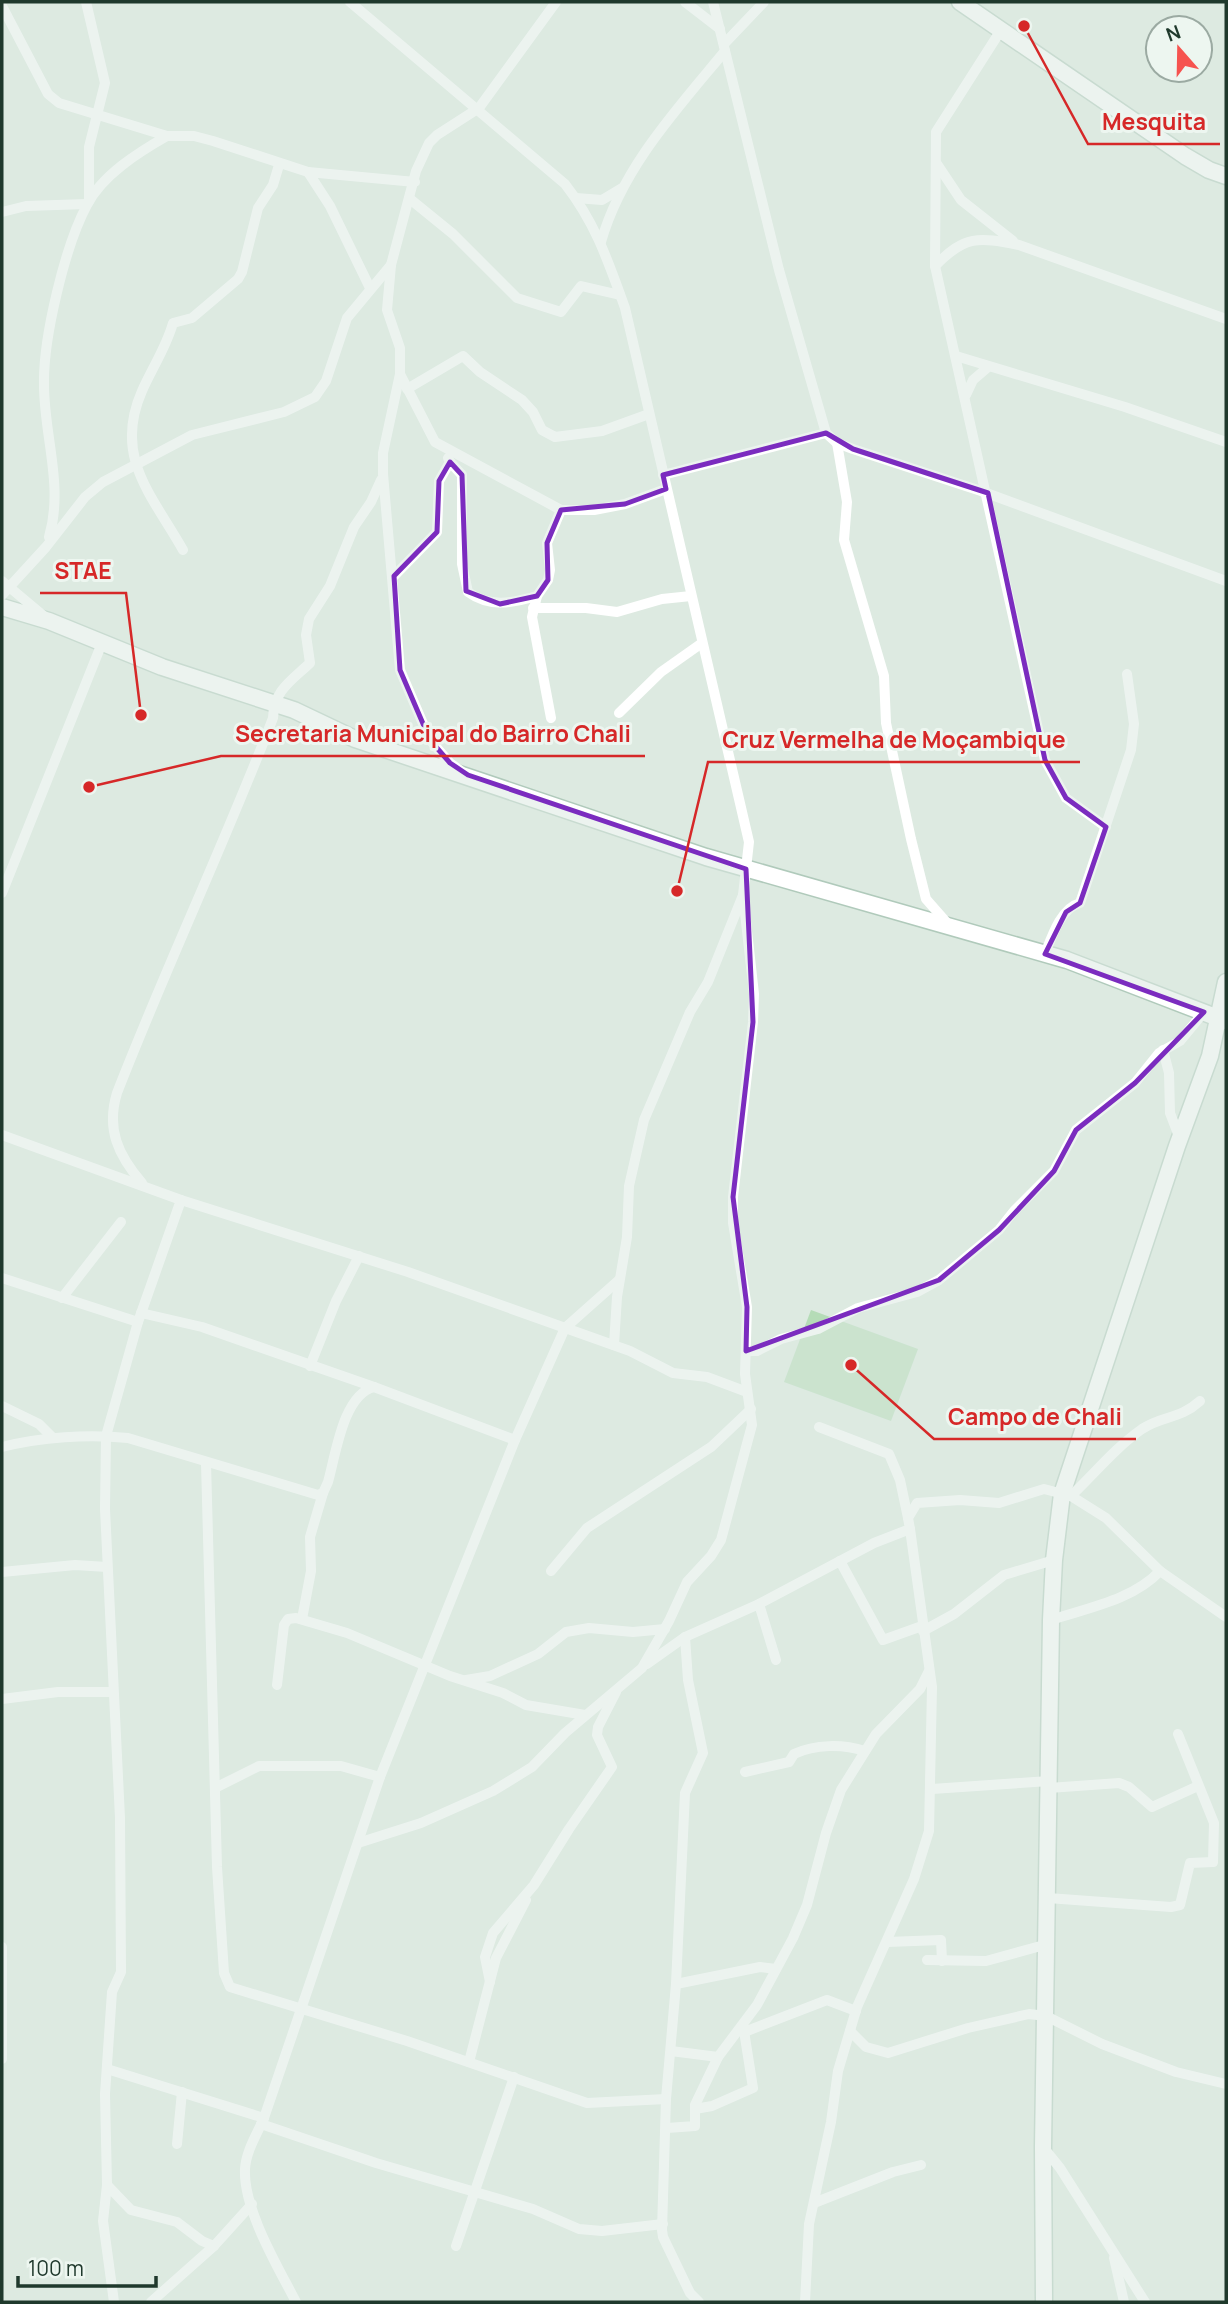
<svg xmlns="http://www.w3.org/2000/svg" width="1228" height="2304" viewBox="0 0 1228 2304" font-family="Manrope,sans-serif">
<style>
.green{fill:#b5dcb7}
.lines{fill:none;stroke-linecap:round;stroke-linejoin:round}
.secondary-casing{stroke:#b0cabb;stroke-width:19}
.street{stroke:#fff;stroke-width:10}
.secondary{stroke:#fff;stroke-width:16}
.marked{fill:none;stroke:#7b2cbf;stroke-width:5;stroke-linejoin:round}
.leader{fill:none;stroke:#d62828;stroke-width:2.5}
.callout-dot{fill:#d62828;stroke:#edf6f0;stroke-width:2.5}
.callout-label{font-size:23px;text-anchor:middle;font-weight:bold;fill:#d62828;stroke:#edf6f0;stroke-width:6;stroke-linejoin:round;paint-order:stroke}
</style>
<rect width="100%" height="100%" fill="#ddeae1"/>
<!-- green -->
<polygon class="green" points="811,1310 918,1349 891,1421 784,1382"/>
<g class="lines">
<defs>
<g id="secondary">
<polyline points="960,2 1185,156 1209,170 1226,176"/>
<polyline points="2,607 49,621 162,667 294,710 355,739 706,857 1067,960 1226,1021"/>
<polyline points="1044,2302 1043,2147 1051,1620 1054,1560 1062,1494 1177,1146 1210,1056 1226,982"/>
</g>
</defs>
<!-- secondary casing -->
<use href="#secondary" class="secondary-casing"/>
<!-- street -->
<g class="street">
<polyline points="86,2 105,83 89,147 89,201"/>
<path d="M 350,2 L 565,184 C 596,224 608,261 625,308 L 749,842 L 743,895 L 708,982 L 690,1012 L 644,1120 L 629,1186 L 627,1237 L 617,1297 L 614,1345"/>
<polyline points="685,2 720,29"/>
<polyline points="713,2 779,270 826,433 837,443 853,449 981,491 1226,581"/>
<polyline points="2,6 48,94 59,103 167,136 194,136 213,141 308,172 415,182"/>
<polyline points="1001,30 936,132 935,266 1045,760 1066,798 1106,827"/>
<polyline points="724,44 764,2"/>
<polyline points="937,164 961,200 1013,241"/>
<polyline points="308,172 330,206 370,288"/>
<polyline points="576,198 602,200 622,188"/>
<polyline points="410,199 453,234 517,298 561,312 581,286 620,295"/>
<polyline points="2,212 26,206 87,204"/>
<path d="M 601,242 C 622,168 677,109 725,51"/>
<path d="M 935,266 C 965,235 978,237 1019,245 L 1226,319"/>
<polyline points="956,356 1125,407 1226,442"/>
<polyline points="400,374 435,442 561,510 594,510 625,504 666,489"/>
<polyline points="407,389 463,356 480,372 522,400 533,412 542,430 555,437 602,431 649,414"/>
<polyline points="966,395 973,380 987,368"/>
<polyline points="837,443 847,502 844,540 884,676 886,723 911,839 926,899 948,924"/>
<path d="M 450,462 L 462,475 L 462,564 L 468,592 C 490,608 512,603 537,596"/>
<polyline points="663,475 826,433"/>
<path d="M 49,537 C 64,486 44,436 44,385 C 43,338 65,246 87,205 C 102,175 139,152 167,136"/>
<path d="M 183,550 C 152,495 113,457 142,391 C 152,368 166,348 173,323 L 192,318 L 238,279 L 242,272 L 258,208 L 273,185 L 279,165"/>
<polyline points="394,576 437,532 439,481 450,462 448,458"/>
<polyline points="2,581 45,617"/>
<polyline points="2,595 46,547 85,497 103,482 192,435 284,412 315,397 326,381 347,318 391,265"/>
<polyline points="533,608 586,608 617,612 662,599 691,596"/>
<polyline points="619,713 661,672 702,643"/>
<polyline points="551,718 532,617 537,596 548,580 550,570 547,543 561,510"/>
<polyline points="461,771 450,763 430,740 400,670 383,474 383,453 400,374 400,348 387,310 391,265 416,171 429,143 437,135 479,108 556,2"/>
<polyline points="2,893 102,643"/>
<path d="M 1045,954 C 1052,936 1061,908 1080,903 L 1131,750 L 1134,724 L 1127,674"/>
<polyline points="1163,1050 1169,1073 1170,1113 1180,1139"/>
<polyline points="2,1135 181,1200 138,1322 106,1436 105,1509 120,1818 121,1972 112,1992 105,2094 107,2185 103,2221 114,2302"/>
<path d="M 142,1183 C 118,1155 106,1129 117,1093 C 166,967 224,845 273,718 C 274,690 291,681 310,663 L 306,635 L 309,619 L 330,586 L 354,527 L 371,502 L 381,480"/>
<polyline points="181,1200 408,1272 630,1351 673,1373 707,1377 747,1392"/>
<polyline points="2,1278 138,1322"/>
<polyline points="62,1298 121,1222"/>
<polyline points="141,1313 202,1327 374,1387"/>
<polyline points="746,1351 757,1351 781,1339 818,1329 858,1308 917,1292 939,1280 999,1230 1014,1211 1054,1171 1076,1130 1135,1083 1159,1053 1180,1041 1204,1012"/>
<polyline points="310,1366 336,1301 359,1256"/>
<polyline points="2,1406 39,1424 53,1438"/>
<polyline points="819,1427 889,1454 900,1480 908,1518"/>
<path d="M 2,1447 C 41,1437 88,1434 128,1438 L 318,1495 L 323,1493 L 328,1482 C 336,1454 343,1395 374,1387 L 515,1440"/>
<polyline points="206,1463 217,1867 224,1973 230,1987 407,2041 587,2103 666,2099"/>
<path d="M 1071,1496 C 1095,1473 1115,1448 1142,1429 C 1163,1415 1179,1420 1200,1401"/>
<polyline points="840,1561 883,1640 922,1626"/>
<polyline points="551,1571 587,1528 711,1447 751,1409"/>
<polyline points="2,1572 75,1565 107,1567"/>
<polyline points="759,1604 776,1660"/>
<polyline points="302,1619 311,1571 310,1537 323,1493"/>
<path d="M 1051,1620 C 1087,1608 1133,1600 1160,1571"/>
<polyline points="923,1631 954,1614 1004,1575 1054,1560"/>
<polyline points="685,1637 688,1680 703,1753 685,1793 676,1984 666,2099 662,2230 663,2237 690,2293 699,2302"/>
<polyline points="647,1664 685,1637 759,1604 874,1543 910,1529 908,1518 917,1503 960,1500 999,1503 1044,1489 1071,1496 1106,1518 1160,1571 1226,1617"/>
<polyline points="466,1680 490,1676 538,1654 566,1632 589,1628 633,1632 665,1629"/>
<polyline points="277,1685 284,1625 288,1619 296,1618 347,1633 450,1676 503,1693 526,1705 585,1715"/>
<polyline points="2,1699 58,1692 113,1692"/>
<path d="M 745,1772 L 789,1762 L 794,1754 C 815,1744 843,1744 865,1751"/>
<polyline points="217,1787 259,1766 341,1766 380,1777"/>
<polyline points="1049,1788 1119,1783 1129,1787 1152,1807 1198,1786"/>
<polyline points="932,1789 1049,1781"/>
<polyline points="358,1843 421,1823 493,1791 532,1767 565,1733 642,1668 669,1621 687,1582 711,1556 721,1540 752,1425 745,1374 747,1307 733,1223 733,1197 753,1022 754,994 743,895"/>
<polyline points="1048,1898 1171,1907 1180,1905 1190,1863 1213,1862 1214,1823 1178,1734"/>
<polyline points="887,1942 941,1940 942,1961"/>
<polyline points="2,1947 2,2059"/>
<polyline points="927,1960 986,1961 1048,1944"/>
<polyline points="490,1982 485,1957 493,1933 534,1885 569,1829 612,1767 597,1735 598,1727 616,1692"/>
<polyline points="676,1984 760,1967 776,1969"/>
<polyline points="742,2028 747,2031 827,2000 856,2011"/>
<polyline points="850,2031 866,2047 888,2053 968,2028 1029,2014 1046,2016 1102,2044 1176,2072 1226,2084"/>
<polyline points="671,2051 718,2057"/>
<polyline points="469,2062 496,1958 526,1900"/>
<polyline points="107,2069 264,2118"/>
<polyline points="695,2109 712,2106 753,2088 744,2031"/>
<polyline points="261,2124 376,2163 533,2209 579,2229 602,2231 663,2224"/>
<polyline points="667,2128 695,2126 695,2105 718,2057 757,2005 793,1938 807,1905 826,1833 841,1790 876,1734 920,1689 929,1671"/>
<polyline points="177,2144 182,2092"/>
<polyline points="1043,2147 1060,2168 1145,2302"/>
<polyline points="107,2185 131,2210 177,2222 202,2241 214,2246"/>
<polyline points="814,2203 893,2172 921,2165"/>
<polyline points="456,2246 514,2077"/>
<polyline points="1114,2258 1124,2302"/>
<polyline points="151,2302 214,2246 252,2204"/>
<path d="M 296,2302 C 278,2267 243,2209 245,2169 C 246,2151 257,2134 264,2118 L 380,1777 L 515,1440 L 565,1328 L 619,1280"/>
<polyline points="805,2302 809,2224 831,2122 838,2071 857,2007 914,1879 929,1831 932,1687 910,1529"/>
</g>
<!-- secondary -->
<use href="#secondary" class="secondary"/>
</g>
<!-- marked area -->
<path d="M0 0H1228V2304H0ZM 826,433 L 853,449 L 988,493 L 1045,760 L 1066,798 L 1106,827 L 1080,903 L 1066,912 L 1045,954 L 1204,1012 L 1135,1083 L 1076,1130 L 1054,1171 L 999,1230 L 939,1280 L 746,1351 L 747,1307 L 733,1197 L 753,1022 L 746,869 L 468,775 L 450,763 L 430,740 L 400,670 L 394,576 L 437,532 L 439,481 L 450,462 L 462,475 L 466,591 L 500,604 L 537,596 L 548,580 L 547,543 L 561,510 L 625,504 L 666,489 L 663,475 Z" fill="#ddeae1" fill-opacity=".55" fill-rule="evenodd"/>
<path class="marked" d="M 826,433 L 853,449 L 988,493 L 1045,760 L 1066,798 L 1106,827 L 1080,903 L 1066,912 L 1045,954 L 1204,1012 L 1135,1083 L 1076,1130 L 1054,1171 L 999,1230 L 939,1280 L 746,1351 L 747,1307 L 733,1197 L 753,1022 L 746,869 L 468,775 L 450,763 L 430,740 L 400,670 L 394,576 L 437,532 L 439,481 L 450,462 L 462,475 L 466,591 L 500,604 L 537,596 L 548,580 L 547,543 L 561,510 L 625,504 L 666,489 L 663,475 Z"/>
<!-- callouts -->
<path class="leader" d="M1024 26L1088 144H1220M141 715L126 593H40M89 787L221 756H645M677 891L708 762H1080M851 1365L934 1439H1136"/>
<g class="callout-dot">
<circle cx="1024" cy="26" r="7"/>
<circle cx="141" cy="715" r="7"/>
<circle cx="89" cy="787" r="7"/>
<circle cx="677" cy="891" r="7"/>
<circle cx="851" cy="1365" r="7"/>
</g>
<g class="callout-label">
<text x="1154" y="130">Mesquita</text>
<text x="83" y="579">STAE</text>
<text x="433" y="742">Secretaria Municipal do Bairro Chali</text>
<text x="894" y="748">Cruz Vermelha de Moçambique</text>
<text x="1035" y="1425">Campo de Chali</text>
</g>
<!-- border -->
<rect width="1228" height="2304" fill="none" stroke="#1f392c" stroke-width="7"/>
<!-- north arrow -->
<g transform="translate(1179 49) rotate(340)"><circle r="33" fill="#edf6f0" stroke="#9baaa2" stroke-width="2"/>
<path d="M0-5L12 26L0 18L-12 26Z" fill="#f6534f"/>
<text y="-10" font-size="19" font-weight="bold" text-anchor="middle" fill="#1f392c">N</text>
</g>
<!-- scale -->
<path d="M18 2276v10h138v-10" fill="none" stroke="#1f392c" stroke-width="3.5"/>
<text x="28" y="2276" font-size="21" fill="#1f392c" stroke="#edf6f0" stroke-width="5" paint-order="stroke">100 m</text>
</svg>
